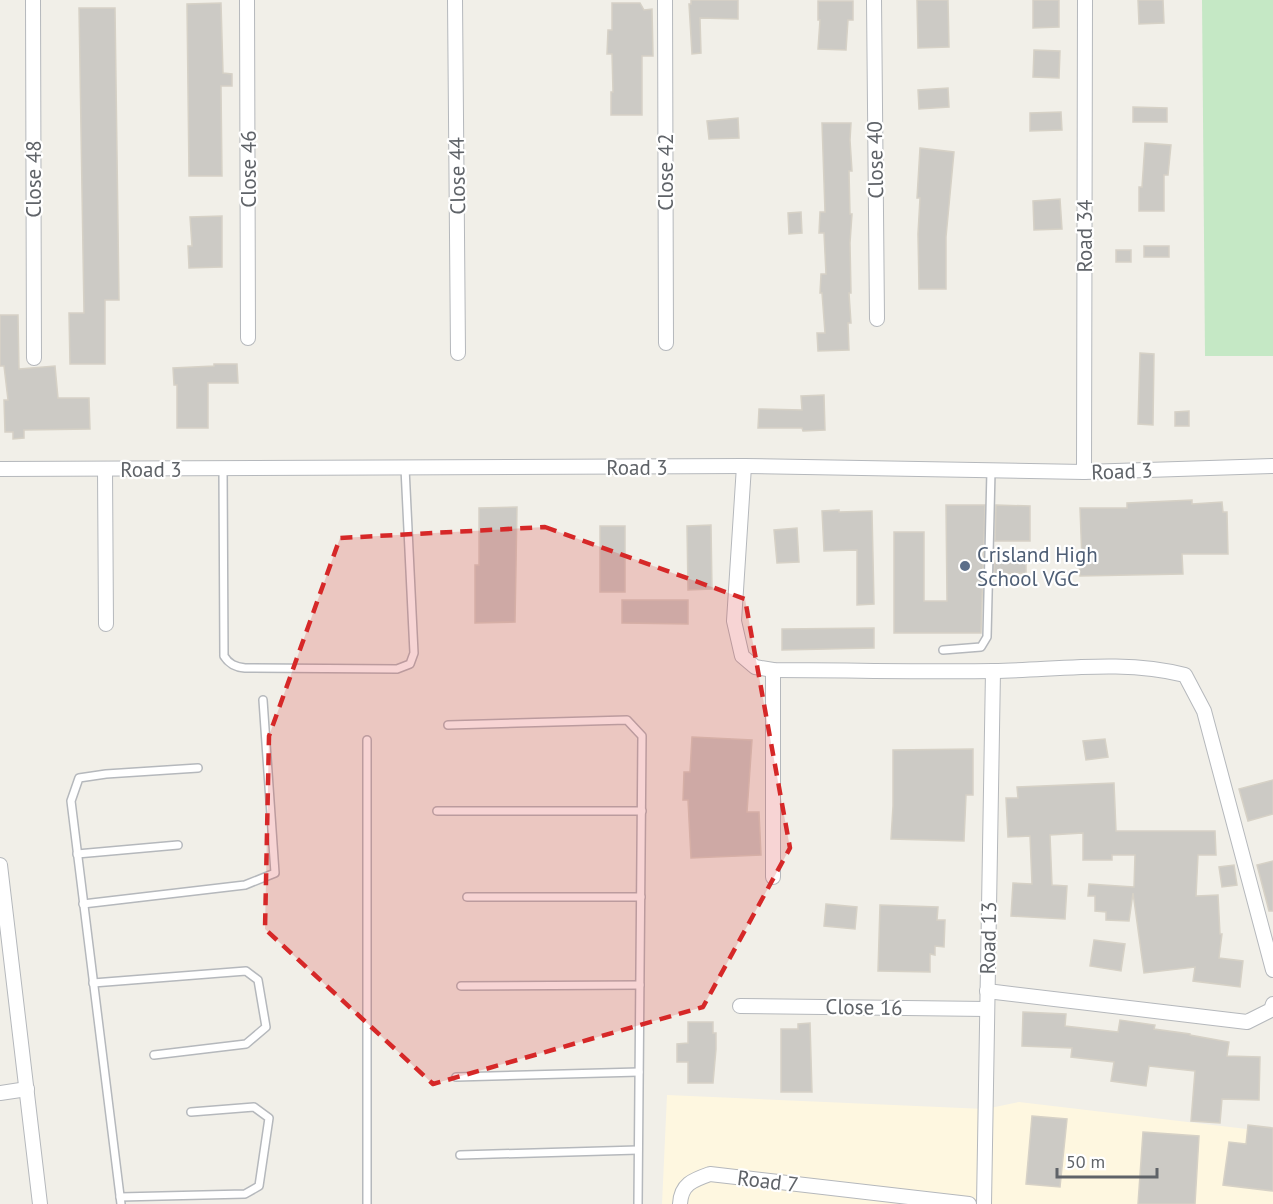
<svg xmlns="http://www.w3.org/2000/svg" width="1273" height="1204" viewBox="0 0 1273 1204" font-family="'PT Sans',sans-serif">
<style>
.commercial{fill:#fef7e0}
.green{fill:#c5e8c5}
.building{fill:#cccac5;stroke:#d6d1c6;stroke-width:1.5}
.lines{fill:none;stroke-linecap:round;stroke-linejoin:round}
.lane-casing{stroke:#b5b8bc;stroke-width:10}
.street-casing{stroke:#b5b8bc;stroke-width:16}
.lane{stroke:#fff;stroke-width:7}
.street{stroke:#fff;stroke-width:14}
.marked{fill:#d62828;fill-opacity:0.2;stroke:#d62828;stroke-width:4.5;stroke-dasharray:12 8;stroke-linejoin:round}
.service-dot{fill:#5c6f8a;stroke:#fff;stroke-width:2}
.labels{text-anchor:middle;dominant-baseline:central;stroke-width:4.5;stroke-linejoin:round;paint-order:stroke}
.street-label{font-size:21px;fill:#5f6368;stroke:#fff}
.service-label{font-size:21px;fill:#4e5e75;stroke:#fff;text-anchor:start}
</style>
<rect width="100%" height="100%" fill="#f1efe8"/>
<!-- commercial -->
<polygon class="commercial" points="667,1095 985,1109 1019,1102 1273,1132 1273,1204 662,1204"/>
<!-- green -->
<polygon class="green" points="1202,0 1273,0 1273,356 1205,356"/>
<!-- building -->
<g class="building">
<polygon points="691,0 738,0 738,19 700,18 701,53 692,54 689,4 691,4"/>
<polygon points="917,0 948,0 949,47 918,48"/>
<polygon points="1033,0 1059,0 1059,27 1033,28"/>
<polygon points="1138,0 1163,0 1164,23 1139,24"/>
<polygon points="818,1 853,1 853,20 848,20 846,50 818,49 820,20 818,20"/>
<polygon points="221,3 223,73 232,74 232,86 221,86 222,176 189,176 187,4"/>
<polygon points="612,3 640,3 644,10 652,9 653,56 642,56 642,115 611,115 611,92 613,92 612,54 607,54 608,30 612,30"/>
<polygon points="79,8 115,8 119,300 105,300 105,364 70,364 69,313 84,313"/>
<polygon points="1034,50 1060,51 1059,78 1033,77"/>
<polygon points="948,88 949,107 919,109 918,90"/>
<polygon points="1133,107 1167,108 1167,122 1133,122"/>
<polygon points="1061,112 1062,130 1030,131 1030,113"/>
<polygon points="738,118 739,138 709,139 707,121"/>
<polygon points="822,123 851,123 850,140 852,171 849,171 850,214 852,214 850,243 851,293 849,293 851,323 848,323 849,350 818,351 817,333 825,333 822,293 820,293 821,274 826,274 824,233 819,233 820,212 825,212"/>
<polygon points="1145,143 1171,145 1168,175 1164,175 1164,211 1139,211 1139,187 1142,187"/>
<polygon points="920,148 954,152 946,237 946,289 919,289 918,234 920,198 917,198"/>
<polygon points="1060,199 1062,229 1034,230 1033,201"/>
<polygon points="801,212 802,233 789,234 788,213"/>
<polygon points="222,216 222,267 189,268 188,246 192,246 190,217"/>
<rect x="1144" y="246" width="25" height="11"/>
<rect x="1116" y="250" width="15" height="12"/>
<polygon points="0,315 18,315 19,369 55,366 58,398 89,398 90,429 24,430 24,438 13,439 13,432 5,432 4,400 8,400 4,366 0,366"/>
<polygon points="1140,353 1154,354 1153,425 1138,424"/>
<polygon points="214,364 237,364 238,383 208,383 208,428 177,428 177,385 174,385 173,368 214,366"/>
<polygon points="824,395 825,430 803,431 802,428 758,428 759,409 802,410 801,396"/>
<polygon points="1189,411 1189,426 1175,426 1175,412"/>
<polygon points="1192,500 1192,504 1222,502 1223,512 1227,512 1228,554 1182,554 1183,574 1080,576 1079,563 1082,561 1080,508 1127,508 1127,503"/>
<polygon points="946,505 985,505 981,633 894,633 894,532 924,532 924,601 947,601"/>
<polygon points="996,505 1030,506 1030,541 995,541"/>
<polygon points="517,507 515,622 475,623 475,565 479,565 479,508"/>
<polygon points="839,510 839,512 872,511 874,604 857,605 857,550 824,551 822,511"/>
<polygon points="711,525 712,589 688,590 687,526"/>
<rect x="600" y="526" width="25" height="66"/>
<polygon points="797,528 799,562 777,563 774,530"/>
<polygon points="994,561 1026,561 1026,573 994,574"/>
<polygon points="622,600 688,600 688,624 622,623"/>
<polygon points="874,628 874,648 782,650 782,629"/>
<polygon points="692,737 752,740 747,812 759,812 761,855 691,858 688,800 683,800 684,772 690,772"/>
<polygon points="1105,739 1108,757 1086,760 1083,741"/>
<polygon points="973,749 973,795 966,795 964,841 891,839 893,806 893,750"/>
<polygon points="1273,780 1273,814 1248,821 1239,789"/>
<polygon points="1114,783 1116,831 1215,831 1216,855 1198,855 1196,896 1218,895 1220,934 1222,934 1219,958 1243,961 1240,987 1193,981 1195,967 1144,973 1133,893 1129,921 1106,920 1106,912 1095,911 1095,896 1088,896 1089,884 1134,887 1135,855 1112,855 1112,860 1083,860 1083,833 1050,835 1052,885 1067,886 1065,919 1011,916 1013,883 1032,884 1030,836 1008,837 1006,798 1018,798 1017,787"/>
<polygon points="1273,861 1273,911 1269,911 1257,865"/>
<polygon points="1234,865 1237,885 1222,887 1219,867"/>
<polygon points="826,904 857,907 855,929 824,926"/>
<polygon points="880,905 938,907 937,920 945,920 944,947 935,946 935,955 930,954 930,972 878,971"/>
<polygon points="1094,940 1125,944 1121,971 1090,966"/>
<polygon points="1023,1012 1066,1014 1065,1026 1118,1032 1120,1020 1155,1025 1154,1029 1190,1034 1190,1035 1229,1042 1227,1056 1260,1057 1259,1100 1222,1099 1220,1123 1191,1121 1195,1071 1149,1066 1146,1086 1111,1081 1114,1062 1071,1057 1072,1048 1022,1046"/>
<polygon points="688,1022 713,1022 713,1033 716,1033 716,1049 713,1083 688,1083 688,1062 677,1062 677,1044 688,1043"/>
<polygon points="810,1023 812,1092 781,1092 781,1029 798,1029 798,1024"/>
<polygon points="1032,1116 1067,1119 1060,1187 1026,1184"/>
<polygon points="1248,1125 1273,1128 1273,1191 1223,1185 1229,1142 1246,1144"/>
<polygon points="1143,1132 1199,1136 1195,1204 1138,1204"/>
</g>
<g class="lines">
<defs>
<g id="lane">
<path d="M 223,468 L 224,656 C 229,664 235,667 245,668 L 397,669 L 410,664 L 414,653 L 405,468"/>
<polyline points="943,650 981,647 987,637 991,471"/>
<polyline points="448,725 627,720 642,736 638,1204"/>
<polyline points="367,740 367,1204"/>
<polyline points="437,811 642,811"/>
<polyline points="77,854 178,845"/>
<polyline points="467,897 641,897"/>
<polyline points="83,904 245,885 275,873 263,700"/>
<polyline points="93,983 246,971 258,980 266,1027 246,1044 154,1055"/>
<polyline points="461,986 640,985"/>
<polyline points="456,1077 639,1072"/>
<polyline points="460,1155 638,1150"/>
<polyline points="120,1197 245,1194 259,1186 269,1118 254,1107 191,1112"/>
<polyline points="121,1204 71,801 79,778 106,774 198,768"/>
</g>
<g id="street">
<polyline points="33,0 34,358"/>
<polyline points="247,0 248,338"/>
<polyline points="455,0 458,353"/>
<polyline points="665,0 666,343"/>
<polyline points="874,0 877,319"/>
<path d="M 744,466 L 734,621 L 742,656 L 755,667 L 773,670 C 846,670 920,672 993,671 C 1057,670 1123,659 1185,675 L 1204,711 L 1273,970"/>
<polyline points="0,469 744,466 1084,472 1273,466"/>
<polyline points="105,469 106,624"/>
<polyline points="1084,472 1085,0"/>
<polyline points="773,670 773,877"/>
<polyline points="0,865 40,1204"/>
<polyline points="987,991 1247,1022 1271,1010 1273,1004"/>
<polyline points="740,1006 987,1009"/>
<polyline points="0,1093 27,1089"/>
<path d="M 680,1204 C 681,1184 693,1180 710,1174 L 969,1204"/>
<polyline points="984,1204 993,671"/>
</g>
</defs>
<!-- lane casing -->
<use href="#lane" class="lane-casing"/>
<!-- street casing -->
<use href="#street" class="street-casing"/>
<!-- lane -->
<use href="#lane" class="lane"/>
<!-- street -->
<use href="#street" class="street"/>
</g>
<!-- marked area -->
<path class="marked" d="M 545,527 L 745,599 L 790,848 L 703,1007 L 433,1084 L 265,929 L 269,736 L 340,538 Z"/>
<!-- markers -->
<circle class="service-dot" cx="965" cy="566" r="6"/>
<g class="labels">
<!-- street labels -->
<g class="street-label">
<text transform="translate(875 160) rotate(-91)">Close 40</text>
<text transform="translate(248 169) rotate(-90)">Close 46</text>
<text transform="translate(665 172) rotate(-90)">Close 42</text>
<text transform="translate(457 176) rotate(-91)">Close 44</text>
<text transform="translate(33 179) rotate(-90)">Close 48</text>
<text transform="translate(1084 236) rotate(-90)">Road 34</text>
<text x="637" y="467">Road 3</text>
<text x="151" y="469">Road 3</text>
<text transform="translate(1122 471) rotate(-2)">Road 3</text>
<text transform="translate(988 938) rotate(-89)">Road 13</text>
<text transform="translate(864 1007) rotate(1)">Close 16</text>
<text transform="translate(768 1181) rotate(7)">Road 7</text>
</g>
<!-- service labels -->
<g class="service-label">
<text x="977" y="554">Crisland High<tspan x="977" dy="24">School VGC</tspan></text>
</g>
</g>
<!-- scale -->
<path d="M1057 1168v9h100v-9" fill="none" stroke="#5f6368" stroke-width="3"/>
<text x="1066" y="1168" font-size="18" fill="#5f6368" stroke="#ffffff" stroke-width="4.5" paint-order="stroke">50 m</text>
</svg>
